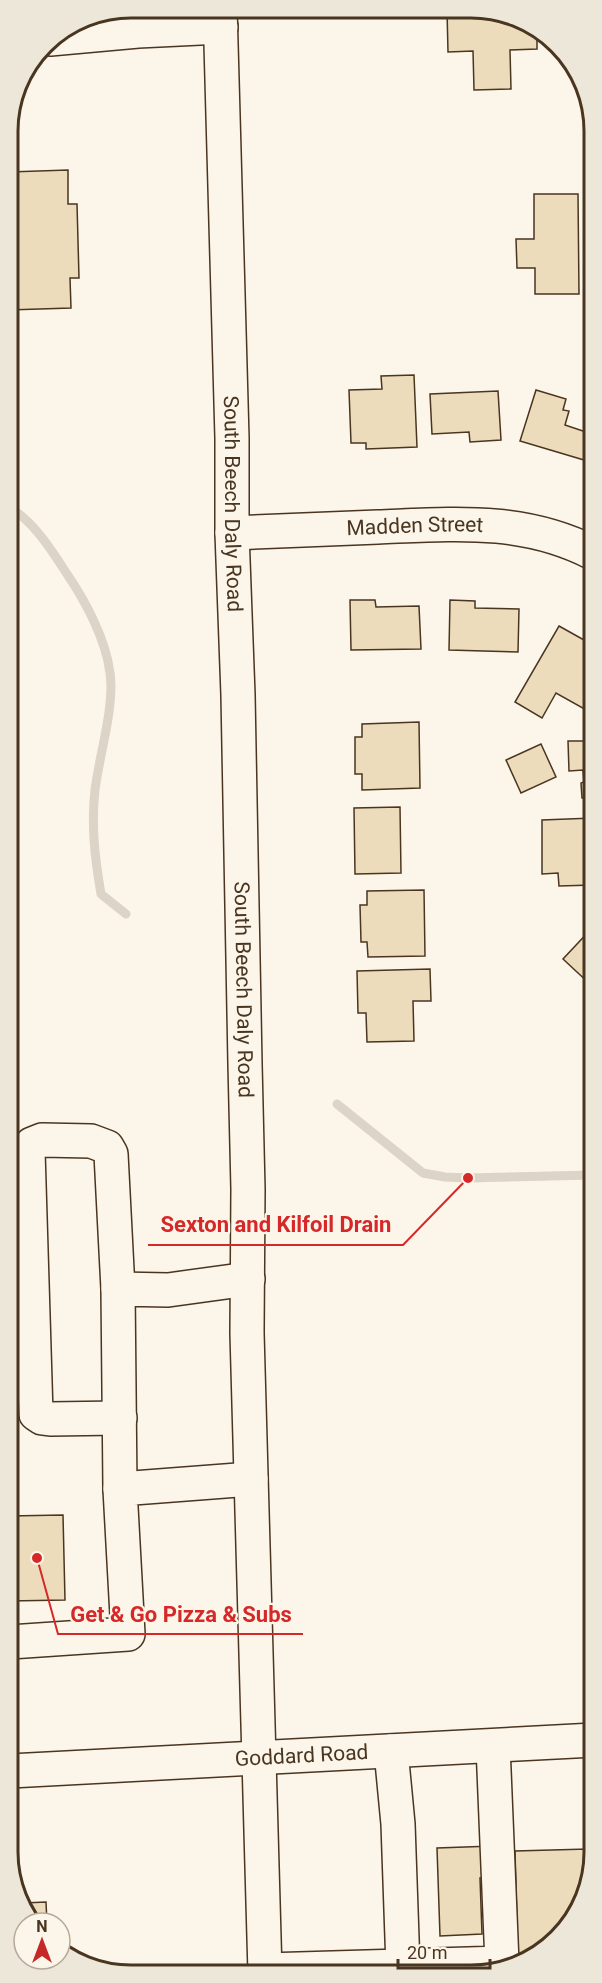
<svg xmlns="http://www.w3.org/2000/svg" width="602" height="1983" viewBox="0 0 602 1983" font-family="Roboto,sans-serif">
<style>
.lines{fill:none;stroke-linecap:round;stroke-linejoin:round}
.stream{stroke:#dcd4c6;stroke-width:9}
.building{fill:#ecdcbc;stroke:#4a3520;stroke-width:1.5}
.minor-casing{stroke:#4a3520;stroke-width:36}
.major-casing{stroke:#4a3520;stroke-width:36}
.minor{stroke:#fbf6e9;stroke-width:33}
.major{stroke:#fbf6e9;stroke-width:33}
.labels{text-anchor:middle;dominant-baseline:central;stroke-width:4.5;stroke-linejoin:round;paint-order:stroke}
.street-label{font-size:21px;fill:#4a3520;stroke:#fbf6e9}
.rim{fill:none;stroke:#4a3520;stroke-width:3}
.leader{fill:none;stroke:#d62828;stroke-width:2}
.callout-dot{fill:#d62828;stroke:#fbf6e9;stroke-width:2}
.callout-label{font-size:22px;text-anchor:middle;font-weight:bold;fill:#d62828;stroke:#fbf6e9;stroke-width:4.5;stroke-linejoin:round;paint-order:stroke}
</style>
<rect width="100%" height="100%" fill="#fbf6e9"/>
<g class="lines">
<!-- stream -->
<g class="stream">
<path d="M 8,506 C 35,523 50,548 67,574 C 86,602 106,640 110,673 C 115,706 99,756 95,790 C 91,826 95,859 101,894 L 126,914"/>
<polyline points="337,1104 423,1173 445,1177 468,1178 593,1175"/>
</g>
</g>
<!-- building -->
<g class="building">
<polygon points="447,10 495,10 537,32 537,49 510,50 511,89 474,90 473,51 448,52"/>
<polygon points="8,127 9,172 68,170 68,204 77,204 79,278 70,278 71,308 8,310"/>
<polygon points="534,194 578,194 579,294 535,294 535,268 517,268 516,239 534,239"/>
<polygon points="414,375 417,447 366,449 366,443 351,443 349,390 382,389 381,376"/>
<polygon points="536,390 566,399 563,410 569,411 565,425 592,434 584,460 520,441"/>
<polygon points="498,391 501,440 470,442 469,432 432,434 430,394"/>
<polygon points="350,600 375,600 376,607 419,606 421,649 351,650"/>
<polygon points="450,600 475,601 475,608 519,609 518,652 449,650"/>
<polygon points="559,626 593,645 593,702 588,711 556,693 542,718 515,702"/>
<polygon points="419,722 420,788 362,790 362,774 355,774 355,737 362,737 362,724"/>
<polygon points="568,741 593,741 593,797 582,798 581,783 584,782 583,770 569,771"/>
<polygon points="541,744 556,777 521,793 506,760"/>
<polygon points="400,807 401,873 355,874 354,808"/>
<polygon points="593,818 593,885 559,886 558,873 542,874 542,820"/>
<polygon points="424,890 425,956 368,957 367,942 361,942 360,905 367,905 367,891"/>
<polygon points="593,927 593,985 592,986 563,959"/>
<polygon points="430,969 431,1001 413,1001 414,1041 367,1042 366,1013 358,1013 357,971"/>
<polygon points="9,1279 13,1429 9,1430"/>
<polygon points="63,1515 65,1600 9,1601 9,1516"/>
<polygon points="493,1846 494,1878 480,1878 482,1934 440,1936 437,1848"/>
<polygon points="588,1849 588,1874 564,1934 518,1960 515,1851"/>
<polygon points="46,1902 47,1923 35,1923 24,1903"/>
</g>
<g class="lines">
<defs>
<g id="minor">
<path id="s1" d="M 220,8 L 232,438 L 232,533 L 238,695 L 245,1064 L 248,1189 L 247,1333 L 265,1973"/>
<polyline points="50,39 138,31 221,27"/>
<path id="s2" d="M 232,533 C 280,531 329,529 378,527 C 453,524 523,517 593,553"/>
<polyline points="118,1289 111,1154 107,1147 91,1141 42,1140 32,1144 28,1151 36,1414 42,1418 50,1419 120,1418"/>
<polyline points="120,1489 118,1289 168,1290 248,1279"/>
<polyline points="10,1642 128,1634 120,1489 251,1479"/>
<polyline points="391,1751 398,1824 403,1967"/>
<polyline points="265,1970 502,1963 493,1746"/>
</g>
<g id="major">
<path id="s3" d="M 10,1771 L 594,1740"/>
</g>
</defs>
<!-- minor casing -->
<use href="#minor" class="minor-casing"/>
<!-- major casing -->
<use href="#major" class="major-casing"/>
<!-- minor -->
<use href="#minor" class="minor"/>
<!-- major -->
<use href="#major" class="major"/>
</g>
<g class="labels">
<!-- street labels -->
<g class="street-label">
<text stroke="none"><textPath href="#s1" startOffset="496">South Beech Daly Road</textPath></text>
<text stroke="none"><textPath href="#s2" startOffset="183">Madden Street</textPath></text>
<text stroke="none"><textPath href="#s1" startOffset="982">South Beech Daly Road</textPath></text>
<text stroke="none"><textPath href="#s3" startOffset="292">Goddard Road</textPath></text>
</g>
</g>
<!-- crop -->
<path d="M0 0H602V1983H0ZM131 18H471A113 113 0 0 1 584 131V1852A113 113 0 0 1 471 1965H131A113 113 0 0 1 18 1852V131A113 113 0 0 1 131 18Z" fill="#ede7d9" fill-rule="evenodd"/>
<path class="rim" d="M131 18H471A113 113 0 0 1 584 131V1852A113 113 0 0 1 471 1965H131A113 113 0 0 1 18 1852V131A113 113 0 0 1 131 18Z"/>
<!-- callouts -->
<path class="leader" d="M468 1178L403 1245H148M37 1558L58 1634H303"/>
<g class="callout-dot">
<circle cx="468" cy="1178" r="6"/>
<circle cx="37" cy="1558" r="6"/>
</g>
<g class="callout-label">
<text x="276" y="1232">Sexton and Kilfoil Drain</text>
<text x="181" y="1622">Get &amp; Go Pizza &amp; Subs</text>
</g>
<!-- north arrow -->
<g transform="translate(42 1941)"><circle r="28" fill="#fbf6e9" stroke="#b4a999" stroke-width="1.5"/>
<path d="M0-4.5L10 22L0 15L-10 22Z" fill="#c62828"/>
<text y="-9" font-size="16" font-weight="bold" text-anchor="middle" fill="#4a3520">N</text>
</g>
<!-- scale -->
<path d="M398 1959v9h92v-9" fill="none" stroke="#4a3520" stroke-width="3"/>
<text x="407" y="1959" font-size="18" fill="#4a3520" stroke="#fbf6e9" stroke-width="4.5" paint-order="stroke">20 m</text>
</svg>
